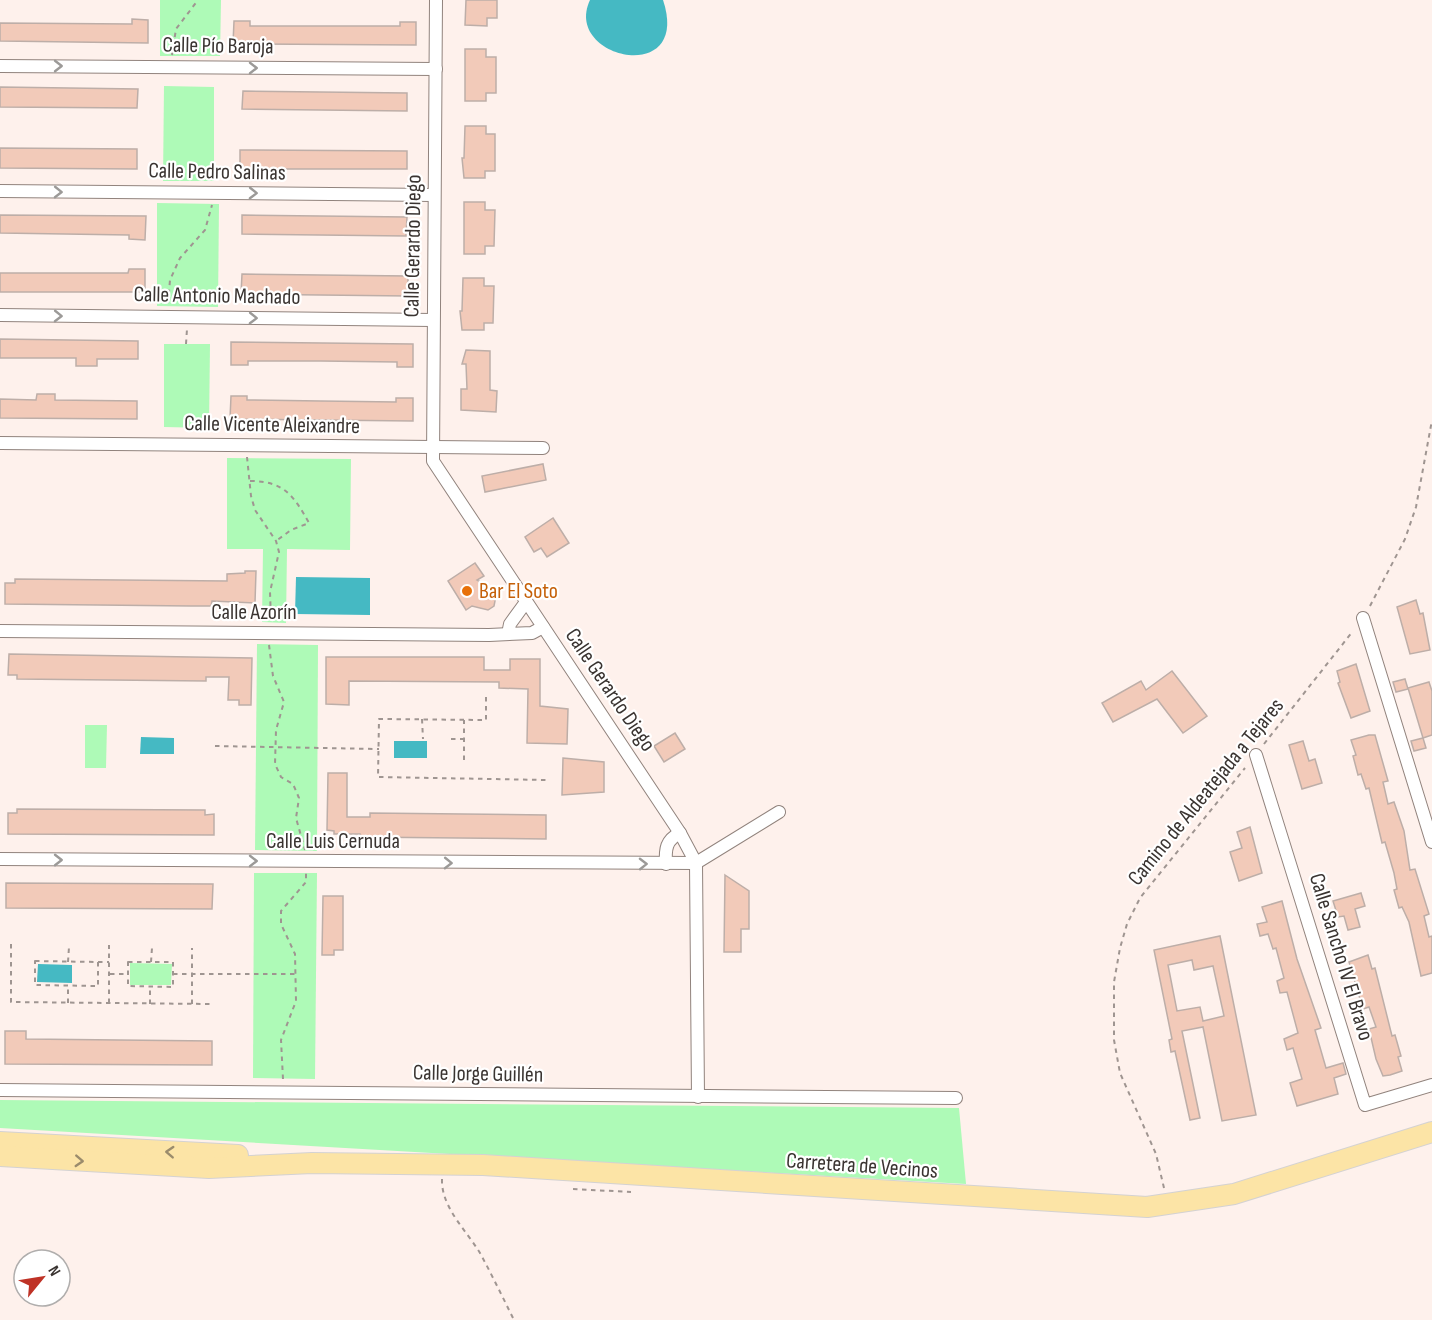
<svg xmlns="http://www.w3.org/2000/svg" width="1432" height="1320" viewBox="0 0 1432 1320" font-family="'Sofia Sans Condensed',sans-serif">
<style>
.green{fill:#aefab7}
.water{fill:#45b9c3}
.building{fill:#f2cab9;stroke:#bdaea8;stroke-width:1.5;fill-rule:evenodd}
.lines{fill:none;stroke-linecap:round;stroke-linejoin:round}
.street-casing{stroke:#91837d;stroke-width:14}
.primary-casing{stroke:#d4d2d2;stroke-width:22}
.path{stroke:#9f9591;stroke-width:2;stroke-dasharray:4.5 4.5;stroke-linecap:butt}
.street{stroke:#fff;stroke-width:12}
.primary{stroke:#fce4a6;stroke-width:20}
.oneway{stroke:#9c9a98}
.oneway2{stroke:#9b8c6c}
.food-dot{fill:#e8710a;stroke:#fff;stroke-width:2}
.labels{text-anchor:middle;dominant-baseline:central;stroke-width:4.5;stroke-linejoin:round;paint-order:stroke}
.street-label{font-size:22px;fill:#3a3431;stroke:#fff}
.food-label{font-size:22px;fill:#c56008;stroke:#fff;text-anchor:start}
</style>
<rect width="100%" height="100%" fill="#fef1ec"/>
<!-- green -->
<g class="green">
<polygon points="160,0 221,0 220,56 160,56"/>
<polygon points="164,86 214,87 214,181 163,181"/>
<polygon points="157,203 219,204 218,307 157,306"/>
<polygon points="164,344 210,344 209,428 164,427"/>
<polygon points="227,458 351,459 350,550 287,549 286,623 262,622 263,549 227,549"/>
<polygon points="257,644 318,645 317,851 255,850"/>
<polygon points="85,725 107,725 106,768 85,768"/>
<polygon points="254,873 317,873 315,1079 253,1078"/>
<polygon points="130,963 172,964 171,985 130,985"/>
<polygon points="0,1100 959,1108 966,1184 0,1128"/>
</g>
<!-- water -->
<g class="water">
<path d="M 590,0 L 663,0 C 692,87 562,59 590,0 Z"/>
<polygon points="296,577 370,578 370,615 295,614"/>
<polygon points="141,737 174,738 174,754 140,754"/>
<rect x="394" y="741" width="33" height="17"/>
<polygon points="38,964 72,965 72,983 37,982"/>
</g>
<!-- building -->
<g class="building">
<polygon points="466,0 497,0 497,18 487,18 487,26 465,25"/>
<polygon points="132,19 148,20 148,43 0,41 0,23 132,24"/>
<polygon points="234,21 250,21 250,26 400,26 400,22 416,22 416,45 233,44"/>
<polygon points="465,49 486,49 486,57 496,57 496,93 486,93 486,101 465,101"/>
<polygon points="0,87 138,89 137,108 0,107"/>
<polygon points="243,91 407,93 407,111 242,109"/>
<polygon points="465,126 486,126 486,134 495,134 495,171 485,171 485,178 464,178 462,158 464,158"/>
<polygon points="0,148 137,149 137,169 0,168"/>
<polygon points="240,150 407,151 407,169 240,169"/>
<polygon points="464,202 485,202 485,210 495,210 494,246 485,246 485,254 464,254"/>
<polygon points="0,215 146,216 145,240 129,239 129,235 0,233"/>
<polygon points="242,215 407,217 406,236 242,234"/>
<polygon points="129,269 145,269 145,292 0,292 0,273 128,273"/>
<polygon points="242,274 408,276 408,296 241,294"/>
<polygon points="463,278 484,278 484,286 494,286 493,323 484,323 484,330 462,330 460,311 462,311"/>
<polygon points="0,339 138,341 138,359 97,359 97,366 76,366 76,358 0,358"/>
<polygon points="231,342 413,344 413,367 397,367 397,362 321,361 248,361 248,365 231,365"/>
<polygon points="466,350 490,351 490,390 497,391 496,412 461,410 461,389 467,389 466,364 462,364"/>
<polygon points="37,394 55,394 55,400 137,401 137,419 0,418 0,399 36,400"/>
<polygon points="231,396 247,396 247,400 321,401 396,402 396,398 413,398 413,421 230,419"/>
<polygon points="543,464 546,480 485,492 482,476"/>
<polygon points="553,518 569,543 547,557 541,548 534,552 525,537"/>
<polygon points="475,563 484,576 477,580 492,589 496,596 494,606 488,610 472,606 466,610 448,581"/>
<polygon points="245,571 256,571 255,603 212,601 211,606 191,606 5,604 5,583 15,583 15,579 227,581 227,574 245,573"/>
<polygon points="1416,600 1420,614 1423,613 1430,650 1410,654 1397,607"/>
<polygon points="9,654 252,658 251,705 239,705 239,700 228,700 229,677 206,677 206,681 17,679 17,675 8,675"/>
<polygon points="326,657 484,657 484,670 510,670 510,659 540,659 540,706 568,709 567,744 527,743 528,689 499,688 499,682 349,681 349,705 326,704"/>
<polygon points="1356,664 1370,711 1351,718 1338,683 1340,682 1337,671"/>
<polygon points="1172,671 1207,716 1183,733 1157,699 1113,722 1102,703 1141,681 1146,690"/>
<polygon points="1405,679 1408,689 1396,692 1393,682"/>
<polygon points="1429,682 1432,691 1432,735 1423,738 1408,688"/>
<polygon points="675,733 685,749 664,762 654,746"/>
<polygon points="1369,735 1375,735 1388,781 1383,782 1388,804 1394,802 1404,831 1410,870 1415,869 1429,914 1424,916 1429,937 1432,936 1432,973 1421,976 1409,922 1402,907 1399,908 1394,890 1397,889 1394,873 1385,842 1382,843 1369,788 1366,789 1361,774 1358,775 1353,756 1356,755 1351,740"/>
<polygon points="1423,738 1426,748 1414,751 1411,741"/>
<polygon points="1303,741 1309,761 1315,759 1322,783 1302,789 1289,745"/>
<polygon points="563,758 604,762 604,792 562,795"/>
<polygon points="328,773 347,773 347,817 370,817 370,813 546,815 546,839 360,837 360,834 334,834 334,831 327,830"/>
<polygon points="17,809 205,810 205,815 214,814 214,835 8,834 8,813 17,813"/>
<polygon points="1250,827 1262,873 1239,881 1230,852 1242,848 1237,832"/>
<polygon points="725,875 749,891 749,929 741,929 741,952 724,952"/>
<polygon points="6,883 213,884 212,909 6,908"/>
<polygon points="1361,893 1365,906 1355,909 1360,927 1348,930 1344,916 1338,917 1333,901"/>
<polygon points="323,896 343,896 343,950 334,950 334,955 322,955"/>
<polygon points="1282,901 1297,959 1321,1028 1315,1030 1326,1068 1343,1063 1346,1074 1334,1078 1338,1094 1297,1106 1290,1083 1302,1079 1293,1048 1287,1050 1284,1039 1298,1033 1287,992 1280,993 1277,981 1284,978 1276,948 1273,949 1268,934 1260,936 1257,924 1267,922 1262,907"/>
<path d="M 1220,936 L 1256,1115 L 1222,1121 L 1203,1027 L 1182,1031 L 1200,1118 L 1190,1120 L 1175,1051 L 1171,1052 L 1169,1040 L 1172,1039 L 1154,950 ZM 1192,960 L 1194,970 L 1213,966 L 1224,1016 L 1203,1021 L 1200,1007 L 1177,1011 L 1168,965 Z"/>
<polygon points="1368,955 1372,969 1375,968 1392,1036 1395,1035 1401,1056 1398,1057 1402,1071 1390,1075 1383,1076 1376,1059 1369,1029 1376,1027 1369,1007 1363,1009 1349,962"/>
<polygon points="5,1031 26,1031 26,1039 212,1041 212,1065 5,1064"/>
</g>
<g class="lines">
<defs>
<g id="street">
<polyline points="436,0 433,461 680,833 696,863 698,1097"/>
<polyline points="0,66 436,69"/>
<polyline points="0,191 434,195"/>
<polyline points="0,315 433,320"/>
<polyline points="0,443 543,448"/>
<polyline points="1363,618 1432,842"/>
<polyline points="0,631 489,635 532,633 543,627"/>
<polyline points="508,634 510,624 526,602"/>
<polyline points="1256,755 1365,1105 1432,1085"/>
<polyline points="0,859 696,863 779,812"/>
<path d="M 666,864 C 665,849 666,840 680,833"/>
<polyline points="0,1090 956,1098"/>
</g>
<g id="primary">
<polyline points="0,1142 238,1155"/>
<polyline points="0,1156 209,1168 312,1163 483,1165 1147,1207 1234,1194 1432,1132"/>
</g>
</defs>
<!-- street casing -->
<use href="#street" class="street-casing"/>
<!-- primary casing -->
<use href="#primary" class="primary-casing"/>
<!-- path -->
<g class="path">
<polyline points="172,55 176,29 198,0"/>
<polyline points="168,303 170,280 180,258 205,230 212,205"/>
<polyline points="186,344 187,329"/>
<polyline points="247,457 251,496 255,510 276,541 279,552 270,592 271,620"/>
<path d="M 250,481 C 284,481 294,496 309,523 L 291,530 L 276,541"/>
<polyline points="1370,606 1405,539 1416,507 1432,420"/>
<polyline points="269,645 273,676 284,702 276,730 275,764 281,777 293,784 299,798 296,818 305,850"/>
<polyline points="486,697 486,720 379,719 378,777 547,780"/>
<polyline points="422,719 423,739"/>
<polyline points="451,739 463,739"/>
<polyline points="1264,744 1353,631"/>
<polyline points="215,746 379,749"/>
<polyline points="464,760 464,720"/>
<polyline points="11,944 11,1002 210,1004"/>
<polygon points="35,961 98,962 98,986 35,985"/>
<polyline points="68,962 69,947"/>
<polyline points="98,962 109,962"/>
<polygon points="128,962 173,962 173,987 128,986"/>
<polyline points="151,962 152,948"/>
<polyline points="110,974 128,974"/>
<polyline points="173,974 295,974"/>
<polyline points="68,1003 68,986"/>
<polyline points="109,1003 109,945"/>
<polyline points="150,1004 150,987"/>
<polyline points="192,1004 192,948"/>
<polyline points="283,1079 281,1040 296,1001 295,954 281,924 281,911 306,882 306,873"/>
<path d="M 442,1179 C 441,1207 466,1230 480,1253 C 492,1275 503,1298 514,1320"/>
<polyline points="1164,1188 1156,1154 1120,1073 1114,1040 1114,982 1120,948 1127,924 1140,898 1245,768"/>
<polyline points="573,1189 631,1192"/>
</g>
<!-- street -->
<use href="#street" class="street"/>
<!-- primary -->
<use href="#primary" class="primary"/>
</g>
<!-- one-way arrows -->
<defs><path id="oneway-chevron" d="M-2-3.5L2.5 0L-2 3.5" fill="none" stroke-width="1.6" stroke-linecap="round" stroke-linejoin="round" transform="scale(1.5)"/></defs>
<g class="oneway">
<use href="#oneway-chevron" transform="translate(58 66)"/>
<use href="#oneway-chevron" transform="translate(253 68)"/>
<use href="#oneway-chevron" transform="translate(58 192) rotate(1)"/>
<use href="#oneway-chevron" transform="translate(253 193) rotate(1)"/>
<use href="#oneway-chevron" transform="translate(58 316) rotate(1)"/>
<use href="#oneway-chevron" transform="translate(253 318) rotate(1)"/>
<use href="#oneway-chevron" transform="translate(58 860)"/>
<use href="#oneway-chevron" transform="translate(253 861)"/>
<use href="#oneway-chevron" transform="translate(448 863) rotate(1)"/>
<use href="#oneway-chevron" transform="translate(643 864) rotate(-1)"/>
</g>
<g class="oneway2">
<use href="#oneway-chevron" transform="translate(170 1152) rotate(-177)"/>
<use href="#oneway-chevron" transform="translate(79 1161) rotate(3)"/>
</g>
<!-- markers -->
<circle class="food-dot" cx="467" cy="591" r="6"/>
<g class="labels">
<!-- street labels -->
<g class="street-label">
<text transform="translate(218 46) rotate(1)">Calle Pío Baroja</text>
<text transform="translate(217 172) rotate(1)">Calle Pedro Salinas</text>
<text transform="translate(413 246) rotate(-89)">Calle Gerardo Diego</text>
<text transform="translate(217 296) rotate(1)">Calle Antonio Machado</text>
<text transform="translate(272 425) rotate(1)">Calle Vicente Aleixandre</text>
<text x="254" y="612">Calle Azorín</text>
<text transform="translate(610 690) rotate(56)">Calle Gerardo Diego</text>
<text transform="translate(1206 792) rotate(-51)">Camino de Aldeatejada a Tejares</text>
<text x="333" y="841">Calle Luis Cernuda</text>
<text transform="translate(1341 957) rotate(73)">Calle Sancho IV El Bravo</text>
<text transform="translate(478 1074) rotate(1)">Calle Jorge Guillén</text>
<text transform="translate(862 1166) rotate(4)">Carretera de Vecinos</text>
</g>
<!-- food labels -->
<g class="food-label">
<text x="479" y="591">Bar El Soto</text>
</g>
</g>
<!-- north arrow -->
<g transform="translate(42 1278) rotate(60)"><circle r="28" fill="#ffffff" stroke="#b0aead" stroke-width="1.5"/>
<path d="M0-4.5L10 22L0 15L-10 22Z" fill="#bf3226"/>
<text y="-9" font-size="16" font-weight="bold" text-anchor="middle" fill="#3a3431">N</text>
</g>
</svg>
